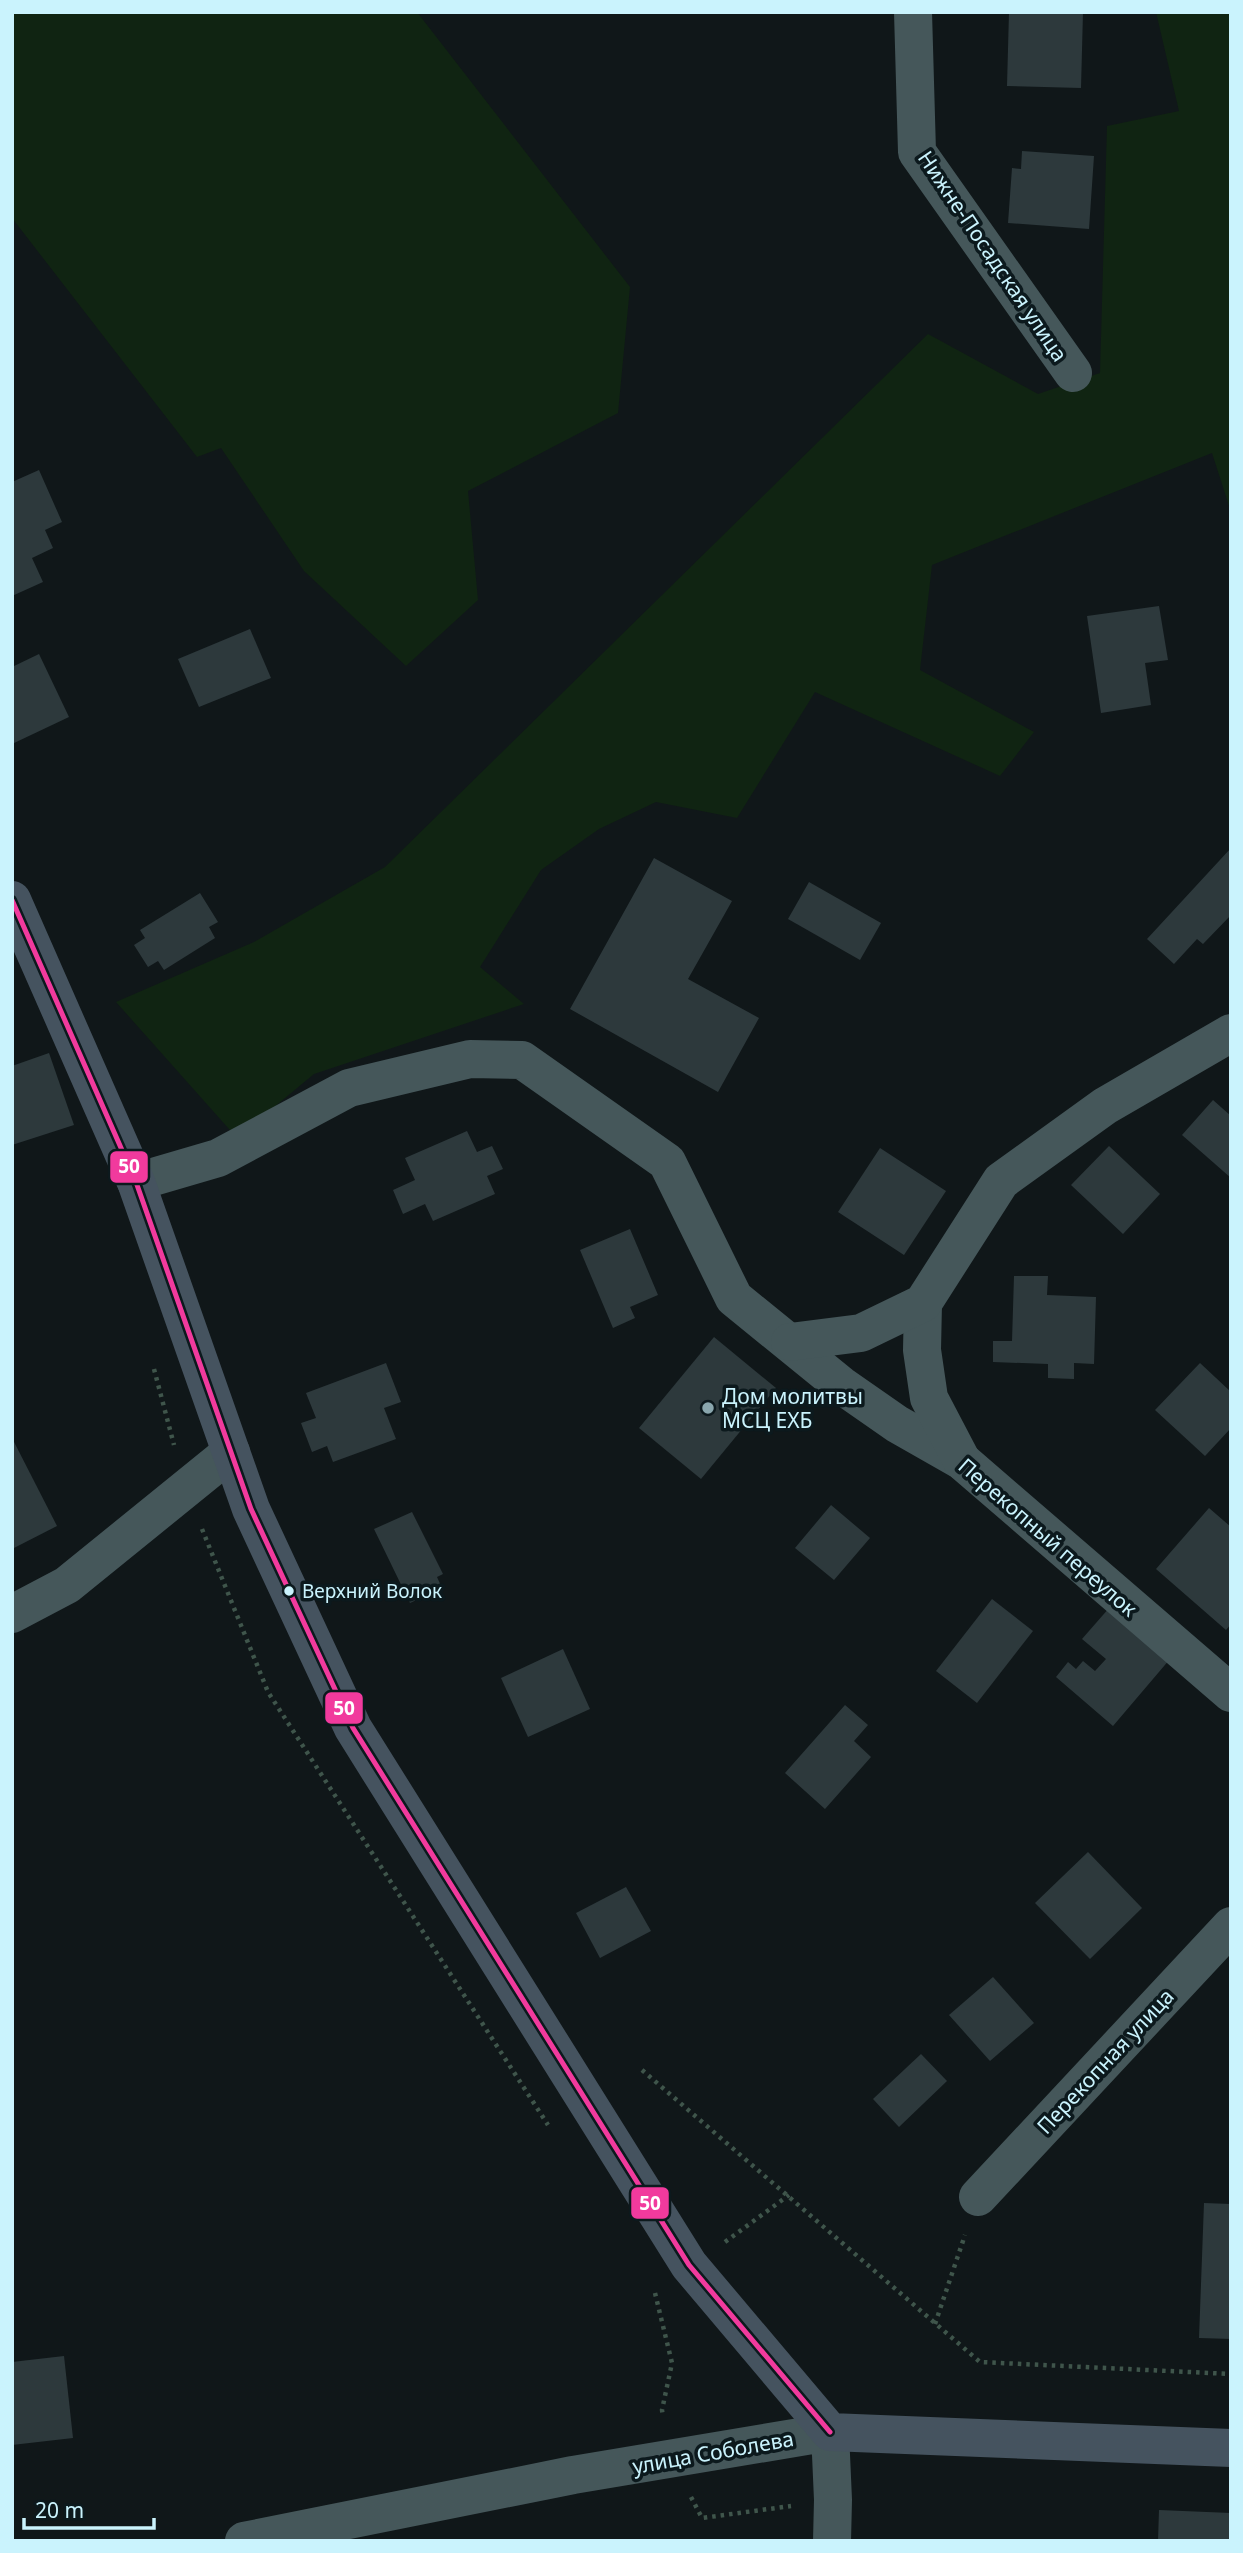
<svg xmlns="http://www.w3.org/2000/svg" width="1243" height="2553" viewBox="0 0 1243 2553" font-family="'Noto Sans',sans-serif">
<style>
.green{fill:#102412}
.building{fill:#2d393c}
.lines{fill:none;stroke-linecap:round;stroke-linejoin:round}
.path{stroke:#3f554b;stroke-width:4.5;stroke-dasharray:3.5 5;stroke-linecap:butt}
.minor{stroke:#45575a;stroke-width:38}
.major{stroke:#45535f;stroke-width:38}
.bus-1-casing{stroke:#0c191d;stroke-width:10}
.bus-1{stroke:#f13a9d;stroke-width:5}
.poi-dot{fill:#89a6ad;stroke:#0c191d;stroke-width:2.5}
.bus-dot{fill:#caf3fd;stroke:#0c191d;stroke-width:2.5}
.labels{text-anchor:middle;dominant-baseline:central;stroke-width:7;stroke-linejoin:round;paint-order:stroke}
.bus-label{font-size:19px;fill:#caf3fd;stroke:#0c191d;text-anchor:start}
.street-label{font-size:21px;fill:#caf3fd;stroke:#0c191d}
.poi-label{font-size:21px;fill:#caf3fd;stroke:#0c191d;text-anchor:start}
.line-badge{stroke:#0c191d;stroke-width:2.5}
.badge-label{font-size:19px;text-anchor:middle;font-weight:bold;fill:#fff}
</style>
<rect width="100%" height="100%" fill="#101719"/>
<!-- green -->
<g class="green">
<polygon points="12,12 417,12 630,287 618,413 468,491 478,600 406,666 304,571 221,448 197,457 12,218"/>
<polygon points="1156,12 1231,12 1231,512 1212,453 932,565 920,670 1034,732 1000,776 815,692 737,818 656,802 599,829 541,870 480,967 524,1004 314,1074 237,1138 116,1002 254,942 385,867 928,334 1038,394 1100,373 1107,126 1179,111"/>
</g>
<!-- building -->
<g class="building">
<polygon points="1009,12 1083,12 1081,88 1007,86"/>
<polygon points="1022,151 1094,156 1089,229 1008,223 1012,168 1021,169"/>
<polygon points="39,470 62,522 45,530 53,548 32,558 43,582 12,596 12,482"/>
<polygon points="1159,606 1168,660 1145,663 1151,705 1101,713 1087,616"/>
<polygon points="250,629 271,678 199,707 178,659"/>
<polygon points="39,654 69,717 12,744 12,667"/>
<polygon points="1231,848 1231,915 1203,944 1197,939 1174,964 1147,939"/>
<polygon points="654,858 732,901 688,979 759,1018 718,1092 570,1009"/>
<polygon points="809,882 881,923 860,960 788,919"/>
<polygon points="200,893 218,922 209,927 215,938 164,970 158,961 148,967 134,945 145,938 140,930"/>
<polygon points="49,1053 74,1125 12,1145 12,1066"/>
<polygon points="1213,1100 1231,1116 1231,1178 1182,1135"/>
<polygon points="467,1131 477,1152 492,1146 503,1169 487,1176 495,1194 433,1221 425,1204 403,1214 393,1190 415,1180 405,1158"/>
<polygon points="1109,1146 1160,1194 1123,1234 1071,1185"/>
<polygon points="880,1148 946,1191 904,1255 838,1212"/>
<polygon points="630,1229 658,1295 630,1307 635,1318 613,1328 580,1250"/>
<polygon points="1014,1276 1048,1276 1047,1295 1096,1297 1094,1364 1074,1363 1074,1379 1048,1378 1048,1364 993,1362 993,1341 1012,1341"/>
<polygon points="714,1337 776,1388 701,1479 639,1428"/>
<polygon points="386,1363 401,1402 384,1408 396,1439 333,1462 327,1446 312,1452 301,1423 316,1418 306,1393"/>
<polygon points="1200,1363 1231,1392 1231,1428 1205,1456 1155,1410"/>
<polygon points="12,1438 57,1526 12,1549"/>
<polygon points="831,1505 870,1538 834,1580 795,1548"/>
<polygon points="1209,1508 1231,1527 1231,1624 1226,1630 1156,1569"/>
<polygon points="412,1512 443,1574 437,1577 442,1588 410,1603 374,1529"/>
<polygon points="992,1599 1033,1631 977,1703 936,1671"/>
<polygon points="1110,1607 1170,1659 1113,1726 1056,1677 1068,1662 1076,1669 1083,1661 1095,1671 1106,1659 1082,1639"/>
<polygon points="563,1649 590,1709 528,1737 501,1678"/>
<polygon points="845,1705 868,1725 854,1741 871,1757 825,1809 785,1773"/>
<polygon points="1088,1852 1142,1908 1090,1959 1035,1903"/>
<polygon points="626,1887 651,1931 600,1958 576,1913"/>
<polygon points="993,1977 1034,2023 990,2061 949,2015"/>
<polygon points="921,2054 947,2081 899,2127 873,2099"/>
<polygon points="1204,2203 1231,2204 1231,2339 1199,2338"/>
<polygon points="64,2356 73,2438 12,2445 12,2362"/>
<polygon points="1159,2510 1231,2513 1231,2541 1158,2541"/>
</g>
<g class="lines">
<!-- path -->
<g class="path">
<polyline points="154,1369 174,1445"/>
<polyline points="202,1529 268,1692 548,2125"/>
<polyline points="642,2070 980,2362 1231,2374"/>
<polyline points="725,2242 789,2195"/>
<polyline points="655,2293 672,2363 662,2410 663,2417"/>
<polyline points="935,2324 965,2235"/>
<polyline points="691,2497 702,2518 791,2506"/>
</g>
<!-- minor -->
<g class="minor">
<polyline points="913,12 917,152 1073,373"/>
<polyline points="136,1182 218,1158 349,1088 470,1059 522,1060 667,1162 734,1298 841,1385 897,1424 962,1461 1231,1693"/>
<polyline points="923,1303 922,1350 929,1398 962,1461"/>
<polyline points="790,1342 861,1333 923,1303 1001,1181 1105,1106 1231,1033"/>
<polyline points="12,1614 67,1585 231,1452"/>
<polyline points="978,2197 1231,1926"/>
<polyline points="244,2541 573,2475 830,2432 833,2500 832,2541"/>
</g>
<!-- major -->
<polyline class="major" points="12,900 136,1182 251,1509 353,1728 689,2265 830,2432 1231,2448"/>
<defs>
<polyline id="bus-1" points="12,900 136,1182 251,1509 353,1728 689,2265 830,2432"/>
</defs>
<!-- bus-1 casing -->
<use href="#bus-1" class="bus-1-casing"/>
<!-- bus-1 -->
<use href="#bus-1" class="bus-1"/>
</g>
<!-- markers -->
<circle class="poi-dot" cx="708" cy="1408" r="7"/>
<circle class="bus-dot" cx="289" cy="1591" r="6"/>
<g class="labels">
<!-- bus labels -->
<g class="bus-label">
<text x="302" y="1591">Верхний Волок</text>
</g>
<!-- street labels -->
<g class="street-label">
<text transform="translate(993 256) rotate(56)">Нижне-Посадская улица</text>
<text transform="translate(1048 1537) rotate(41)">Перекопный переулок</text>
<text transform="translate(1105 2061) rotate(-47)">Перекопная улица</text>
<text transform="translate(713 2452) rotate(-10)">улица Соболева</text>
</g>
<!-- poi labels -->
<g class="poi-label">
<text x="722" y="1396">Дом молитвы<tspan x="722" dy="24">МСЦ ЕХБ</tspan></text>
</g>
</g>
<g class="line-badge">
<rect x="109" y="1150" width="40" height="34" rx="7" fill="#f13a9d"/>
<rect x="324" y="1691" width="40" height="34" rx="7" fill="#f13a9d"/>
<rect x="630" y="2186" width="40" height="34" rx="7" fill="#f13a9d"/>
</g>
<g class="badge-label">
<text x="129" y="1173">50</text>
<text x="344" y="1715">50</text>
<text x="650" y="2210">50</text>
</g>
<!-- border -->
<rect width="1243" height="2553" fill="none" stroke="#caf3fd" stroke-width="28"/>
<!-- scale -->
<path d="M24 2518v10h130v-10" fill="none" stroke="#caf3fd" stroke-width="3.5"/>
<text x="35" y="2518" font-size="21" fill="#caf3fd" stroke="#0c191d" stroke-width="5" paint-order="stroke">20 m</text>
</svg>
